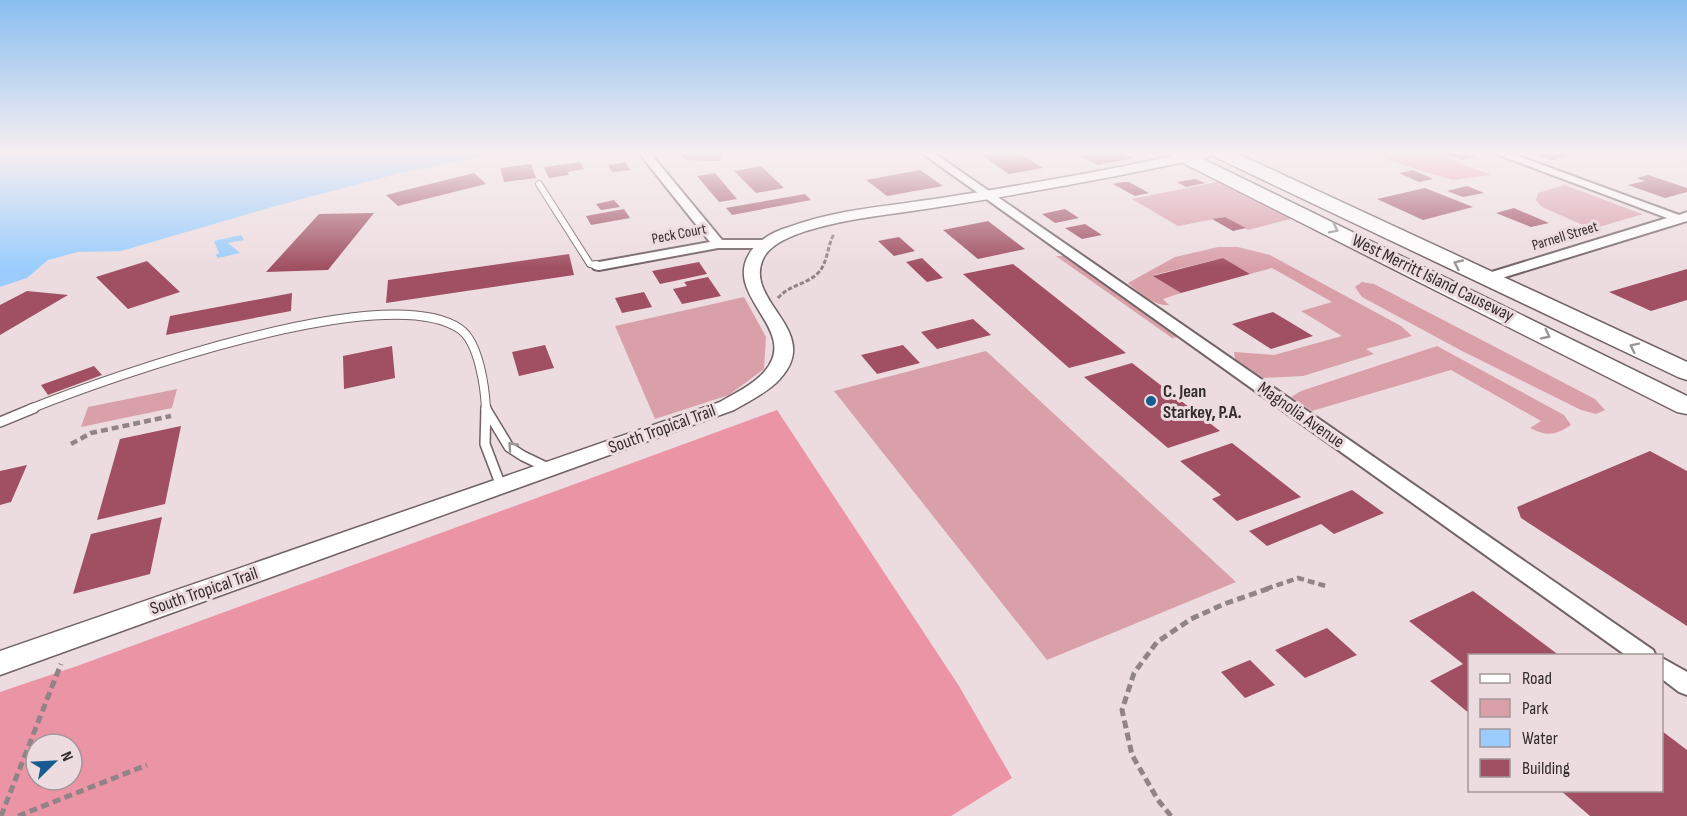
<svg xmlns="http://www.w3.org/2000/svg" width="1687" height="816" viewBox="0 0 1687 816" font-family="'Sofia Sans Condensed',sans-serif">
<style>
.green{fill:#d9a0aa}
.forest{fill:#eb94a5;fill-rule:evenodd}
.water{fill:#9acdfd}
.building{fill:#a05062}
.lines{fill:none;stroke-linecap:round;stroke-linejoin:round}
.service-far2-casing{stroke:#726466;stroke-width:8}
.service-far1-casing{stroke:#726466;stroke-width:10}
.service-casing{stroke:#726466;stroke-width:12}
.minor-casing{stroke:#726466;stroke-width:4}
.tertiary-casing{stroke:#726466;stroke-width:3}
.primary-casing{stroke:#726466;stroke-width:3}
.path-far2{stroke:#908486;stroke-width:3;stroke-dasharray:4.5 2;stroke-linecap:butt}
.path-far1{stroke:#908486;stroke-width:4.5;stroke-dasharray:7 4;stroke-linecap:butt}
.path{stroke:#908486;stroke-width:5;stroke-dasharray:8 4.5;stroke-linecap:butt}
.service-far2{stroke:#fff;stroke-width:6}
.service-far1{stroke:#fff;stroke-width:8}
.service{stroke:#fff;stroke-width:9}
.minor{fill:#fff;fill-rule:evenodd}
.tertiary{fill:#fff;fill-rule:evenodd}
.primary{fill:#fff;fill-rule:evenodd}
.oneway{stroke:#999696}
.poi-dot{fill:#175c91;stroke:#eddcdf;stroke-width:2}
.labels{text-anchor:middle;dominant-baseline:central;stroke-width:6;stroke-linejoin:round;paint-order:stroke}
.far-street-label{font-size:15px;fill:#332c2d;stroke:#eddcdf}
.street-label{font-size:18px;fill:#332c2d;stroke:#eddcdf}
.poi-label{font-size:18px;font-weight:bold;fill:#332c2d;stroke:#eddcdf;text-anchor:start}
</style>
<rect width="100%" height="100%" fill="#eddcdf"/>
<!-- green -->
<g class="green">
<polygon points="1217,182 1291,219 1248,230 1225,217 1178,226 1132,199"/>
<polygon points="1565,185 1642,214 1643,214 1592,229 1542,207 1536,200 1538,193"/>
<path d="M 1218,247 L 1238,247 L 1270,255 L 1401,326 L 1412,336 L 1366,349 L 1374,354 L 1303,376 L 1263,378 L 1235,359 L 1234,352 L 1274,355 L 1342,336 L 1301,311 L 1332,302 L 1272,268 L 1250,274 L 1223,258 L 1154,275 L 1181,293 L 1163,299 L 1169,305 C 1153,306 1139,292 1128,283 L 1175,257 Z"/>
<polygon points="1056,256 1065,256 1173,331 1177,337 1172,338"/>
<polygon points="1362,282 1374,284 1595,399 1605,410 1596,414 1581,410 1462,351 1362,297 1355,287"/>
<polygon points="744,297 766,337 764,369 729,395 655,419 615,326"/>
<path d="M 1437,346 L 1564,415 L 1571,425 C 1556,435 1547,437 1530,428 L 1541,421 L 1451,370 L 1312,411 L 1291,397 L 1301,391 Z"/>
<polygon points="986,351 1236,582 1047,660 834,391"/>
<polygon points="177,389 172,408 81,427 88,407"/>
</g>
<!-- forest -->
<g class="forest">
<polygon points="1435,153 1491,175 1452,180 1390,161 1380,154"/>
<path d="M 777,410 L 959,686 L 1012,778 L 951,816 L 0,816 L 0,692 L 77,666 ZM 36,744 L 72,744 L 72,780 L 36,780 Z"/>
</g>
<!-- water -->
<g class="water">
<polygon points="0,153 499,153 396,174 272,207 121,251 78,252 48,260 27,278 0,287"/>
<polygon points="241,235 244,240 228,243 240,253 218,258 216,255 219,253 214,241"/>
</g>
<!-- building -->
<g class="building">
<polygon points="680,153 723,153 719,161 686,160"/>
<polygon points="979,153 1019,153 1043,168 1009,174"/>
<polygon points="1088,153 1124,153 1133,158 1098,165 1081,156 1090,155"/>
<polygon points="1444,153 1466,153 1476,157 1462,160"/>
<polygon points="1533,153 1576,153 1576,154 1552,160"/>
<polygon points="580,162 584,169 567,172 569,175 549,178 544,167"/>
<polygon points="625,162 630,170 612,172 608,165"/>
<polygon points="531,164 536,178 504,182 500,168"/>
<polygon points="761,166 784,188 756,193 734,171"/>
<polygon points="920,170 943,186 887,196 866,180"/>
<polygon points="1413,170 1433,179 1419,182 1399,173"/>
<polygon points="474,173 486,184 398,206 386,195"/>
<polygon points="715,173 737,199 719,202 697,176"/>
<polygon points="1648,175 1687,188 1687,192 1665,198 1628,185 1645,181 1637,178"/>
<polygon points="1195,179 1205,183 1186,187 1177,182"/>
<polygon points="1123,182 1129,182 1149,193 1135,196 1113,184"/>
<polygon points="1467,186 1484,193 1463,197 1447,191"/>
<polygon points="1425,188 1473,207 1423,220 1377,199"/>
<polygon points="805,194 811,200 732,215 726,208"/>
<polygon points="614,200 620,207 601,210 596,204"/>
<polygon points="1514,208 1549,223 1531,227 1496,213"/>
<polygon points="624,209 630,218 591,225 586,216"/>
<polygon points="1065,209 1079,218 1055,223 1042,214"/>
<polygon points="374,213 328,270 266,272 319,214"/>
<polygon points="1225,217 1246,228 1233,231 1212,219"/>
<polygon points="988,221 1025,249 978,259 943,230"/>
<polygon points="1085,224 1102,235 1082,239 1065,228"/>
<polygon points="899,237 915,251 894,256 878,241"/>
<polygon points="569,254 574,275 386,303 388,280"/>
<polygon points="922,258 943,278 927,282 906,262"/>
<polygon points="1223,258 1250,274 1181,293 1153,276"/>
<polygon points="147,261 180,292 128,309 96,277"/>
<polygon points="699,262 707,274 660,284 652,271"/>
<polygon points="1013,264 1126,353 1069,368 963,274"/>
<polygon points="1687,269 1687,300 1651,311 1609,292"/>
<polygon points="708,277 721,296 682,304 673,289 687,286 684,282"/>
<polygon points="27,291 68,295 0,335 0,305"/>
<polygon points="644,292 652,307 622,313 615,298"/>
<polygon points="292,293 291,311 166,335 170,316"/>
<polygon points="1273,312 1313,336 1271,349 1232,324"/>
<polygon points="973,319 991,335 937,349 921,332"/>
<polygon points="545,345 554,368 519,376 512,352"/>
<polygon points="903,345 920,363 877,374 861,355"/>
<polygon points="392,346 395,378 344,389 343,356"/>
<polygon points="1132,363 1220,431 1168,448 1084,377"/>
<polygon points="94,366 102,375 48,395 41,385"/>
<polygon points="181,426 165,504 97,520 120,439"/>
<polygon points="1232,443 1301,497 1237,521 1212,499 1221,495 1180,461"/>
<polygon points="1650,451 1687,471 1687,626 1521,518 1517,507"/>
<polygon points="27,465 11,502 0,505 0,471"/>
<polygon points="1352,490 1384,513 1334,534 1321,524 1267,546 1249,531"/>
<polygon points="162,517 150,574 73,594 91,534"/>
<polygon points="1473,591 1560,656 1470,656 1470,714 1430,681 1463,664 1409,621"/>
<polygon points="1327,628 1357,655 1305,678 1275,650"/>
<polygon points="1250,660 1275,685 1245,698 1221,672"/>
<polygon points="1662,731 1687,750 1687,816 1590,816 1560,790 1662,790"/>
</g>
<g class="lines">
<defs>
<polyline id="service-far2" points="539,184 590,264 599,266"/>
<g id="service-far1">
<polyline points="596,265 599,266"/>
<path d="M 30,409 C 110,377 387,278 460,329 C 479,342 485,388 486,409"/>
</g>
<g id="service">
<polyline points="486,408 485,444 501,486"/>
<polyline points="486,409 509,447 523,456 548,468"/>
<polyline points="0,422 34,408"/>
</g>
<g id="minor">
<polygon points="639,153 650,153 722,240 767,240 773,244 767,248 718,248 599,270 594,269 592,266 594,263 599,262 710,242"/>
<polygon points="922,153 934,153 1653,650 1656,656 1627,656"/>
<polygon points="1494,153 1510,153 1679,215 1687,212 1687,221 1492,281 1482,281 1480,278 1482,275 1667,218"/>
<polygon points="1662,658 1687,672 1687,695 1679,692 1662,679"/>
</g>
<path id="tertiary" d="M 1187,153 L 1214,153 L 1208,157 C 1121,176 1033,192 945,206 C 898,214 851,217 806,231 C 792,236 772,243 764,257 C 740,302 829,332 776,383 C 764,394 748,402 734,410 L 0,675 L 0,651 L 720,402 C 735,393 753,385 765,371 C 801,329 720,296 751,251 C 760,239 775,231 789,227 C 838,209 890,206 941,198 C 1023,185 1106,171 1187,153 Z"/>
<g id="primary">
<polygon points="1169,153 1191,153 1687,396 1687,414 1677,412 1171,157"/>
<polygon points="1213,153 1236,153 1687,362 1687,380 1678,377 1215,157"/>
</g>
</defs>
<!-- service-far2 casing -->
<use href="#service-far2" class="service-far2-casing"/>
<!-- service-far1 casing -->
<use href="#service-far1" class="service-far1-casing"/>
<!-- service casing -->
<use href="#service" class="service-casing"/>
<!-- minor casing -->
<use href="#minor" class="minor-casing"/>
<!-- tertiary casing -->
<use href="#tertiary" class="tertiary-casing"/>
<!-- primary casing -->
<use href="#primary" class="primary-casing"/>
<!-- path-far2 -->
<path class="path-far2" d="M 778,298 C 789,285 806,285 818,273 C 828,263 827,246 834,234"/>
<!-- path-far1 -->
<g class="path-far1">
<polyline points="71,444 91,433 171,416"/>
<polyline points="1266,589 1298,578 1326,586"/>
</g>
<!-- path -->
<g class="path">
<polyline points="1,816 61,664"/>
<polyline points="18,816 147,765"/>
<polyline points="1171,816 1158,800 1132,755 1122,710 1134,673 1157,642 1191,619 1224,604 1270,588"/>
</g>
<!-- service-far2 -->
<use href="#service-far2" class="service-far2"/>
<!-- service-far1 -->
<use href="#service-far1" class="service-far1"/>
<!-- service -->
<use href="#service" class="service"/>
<!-- minor -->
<use href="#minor" class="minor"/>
<!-- tertiary -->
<use href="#tertiary" class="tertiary"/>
<!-- primary -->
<use href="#primary" class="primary"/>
</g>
<!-- one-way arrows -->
<defs><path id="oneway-chevron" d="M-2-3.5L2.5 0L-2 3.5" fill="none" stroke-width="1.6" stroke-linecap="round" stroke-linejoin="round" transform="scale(1.5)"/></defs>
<g class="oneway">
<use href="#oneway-chevron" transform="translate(1334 229) rotate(26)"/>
<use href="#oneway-chevron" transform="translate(1458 264) rotate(-155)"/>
<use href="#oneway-chevron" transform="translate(1546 335) rotate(27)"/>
<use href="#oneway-chevron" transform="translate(1634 347) rotate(-154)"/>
<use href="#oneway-chevron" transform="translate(512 446) rotate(-132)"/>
</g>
<!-- sky -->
<linearGradient id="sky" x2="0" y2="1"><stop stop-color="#89bef0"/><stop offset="0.57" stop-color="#f7eff1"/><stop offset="1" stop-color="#f7eff1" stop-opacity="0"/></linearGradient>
<rect width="1687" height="268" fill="url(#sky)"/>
<!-- markers -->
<circle class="poi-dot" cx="1151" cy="401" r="6"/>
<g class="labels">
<!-- far-street labels -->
<g class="far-street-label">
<text transform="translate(679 234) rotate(-11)">Peck Court</text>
<text transform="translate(1565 236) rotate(-17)">Parnell Street</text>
</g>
<!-- street labels -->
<g class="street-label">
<text transform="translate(1433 278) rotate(26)">West Merritt Island Causeway</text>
<text transform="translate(1301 415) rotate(35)">Magnolia Avenue</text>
<text transform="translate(662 429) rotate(-20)">South Tropical Trail</text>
<text transform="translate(204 591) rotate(-19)">South Tropical Trail</text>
</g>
<!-- poi labels -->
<g class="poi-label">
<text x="1163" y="391">C. Jean<tspan x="1163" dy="21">Starkey, P.A.</tspan></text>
</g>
</g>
<!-- legend -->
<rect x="1468" y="654" width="195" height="138" fill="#eddcdf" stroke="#a39698" stroke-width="1.5"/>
<rect x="1480" y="674" width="30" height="9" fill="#ffffff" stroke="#a39698" stroke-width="1.5"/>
<text x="1522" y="684" font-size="18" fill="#332c2d">Road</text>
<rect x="1480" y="699" width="30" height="18" fill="#d9a0aa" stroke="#a39698" stroke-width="1.5"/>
<text x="1522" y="714" font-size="18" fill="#332c2d">Park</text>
<rect x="1480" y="729" width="30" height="18" fill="#9acdfd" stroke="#a39698" stroke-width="1.5"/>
<text x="1522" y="744" font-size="18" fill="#332c2d">Water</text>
<rect x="1480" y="759" width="30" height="18" fill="#a05062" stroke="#a39698" stroke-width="1.5"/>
<text x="1522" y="774" font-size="18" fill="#332c2d">Building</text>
<!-- north arrow -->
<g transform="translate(54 762) rotate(66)"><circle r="28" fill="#eddcdf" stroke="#a39698" stroke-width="1.5"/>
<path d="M0-4.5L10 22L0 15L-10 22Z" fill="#175c91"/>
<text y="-9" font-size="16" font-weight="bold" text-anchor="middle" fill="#332c2d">N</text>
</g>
</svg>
